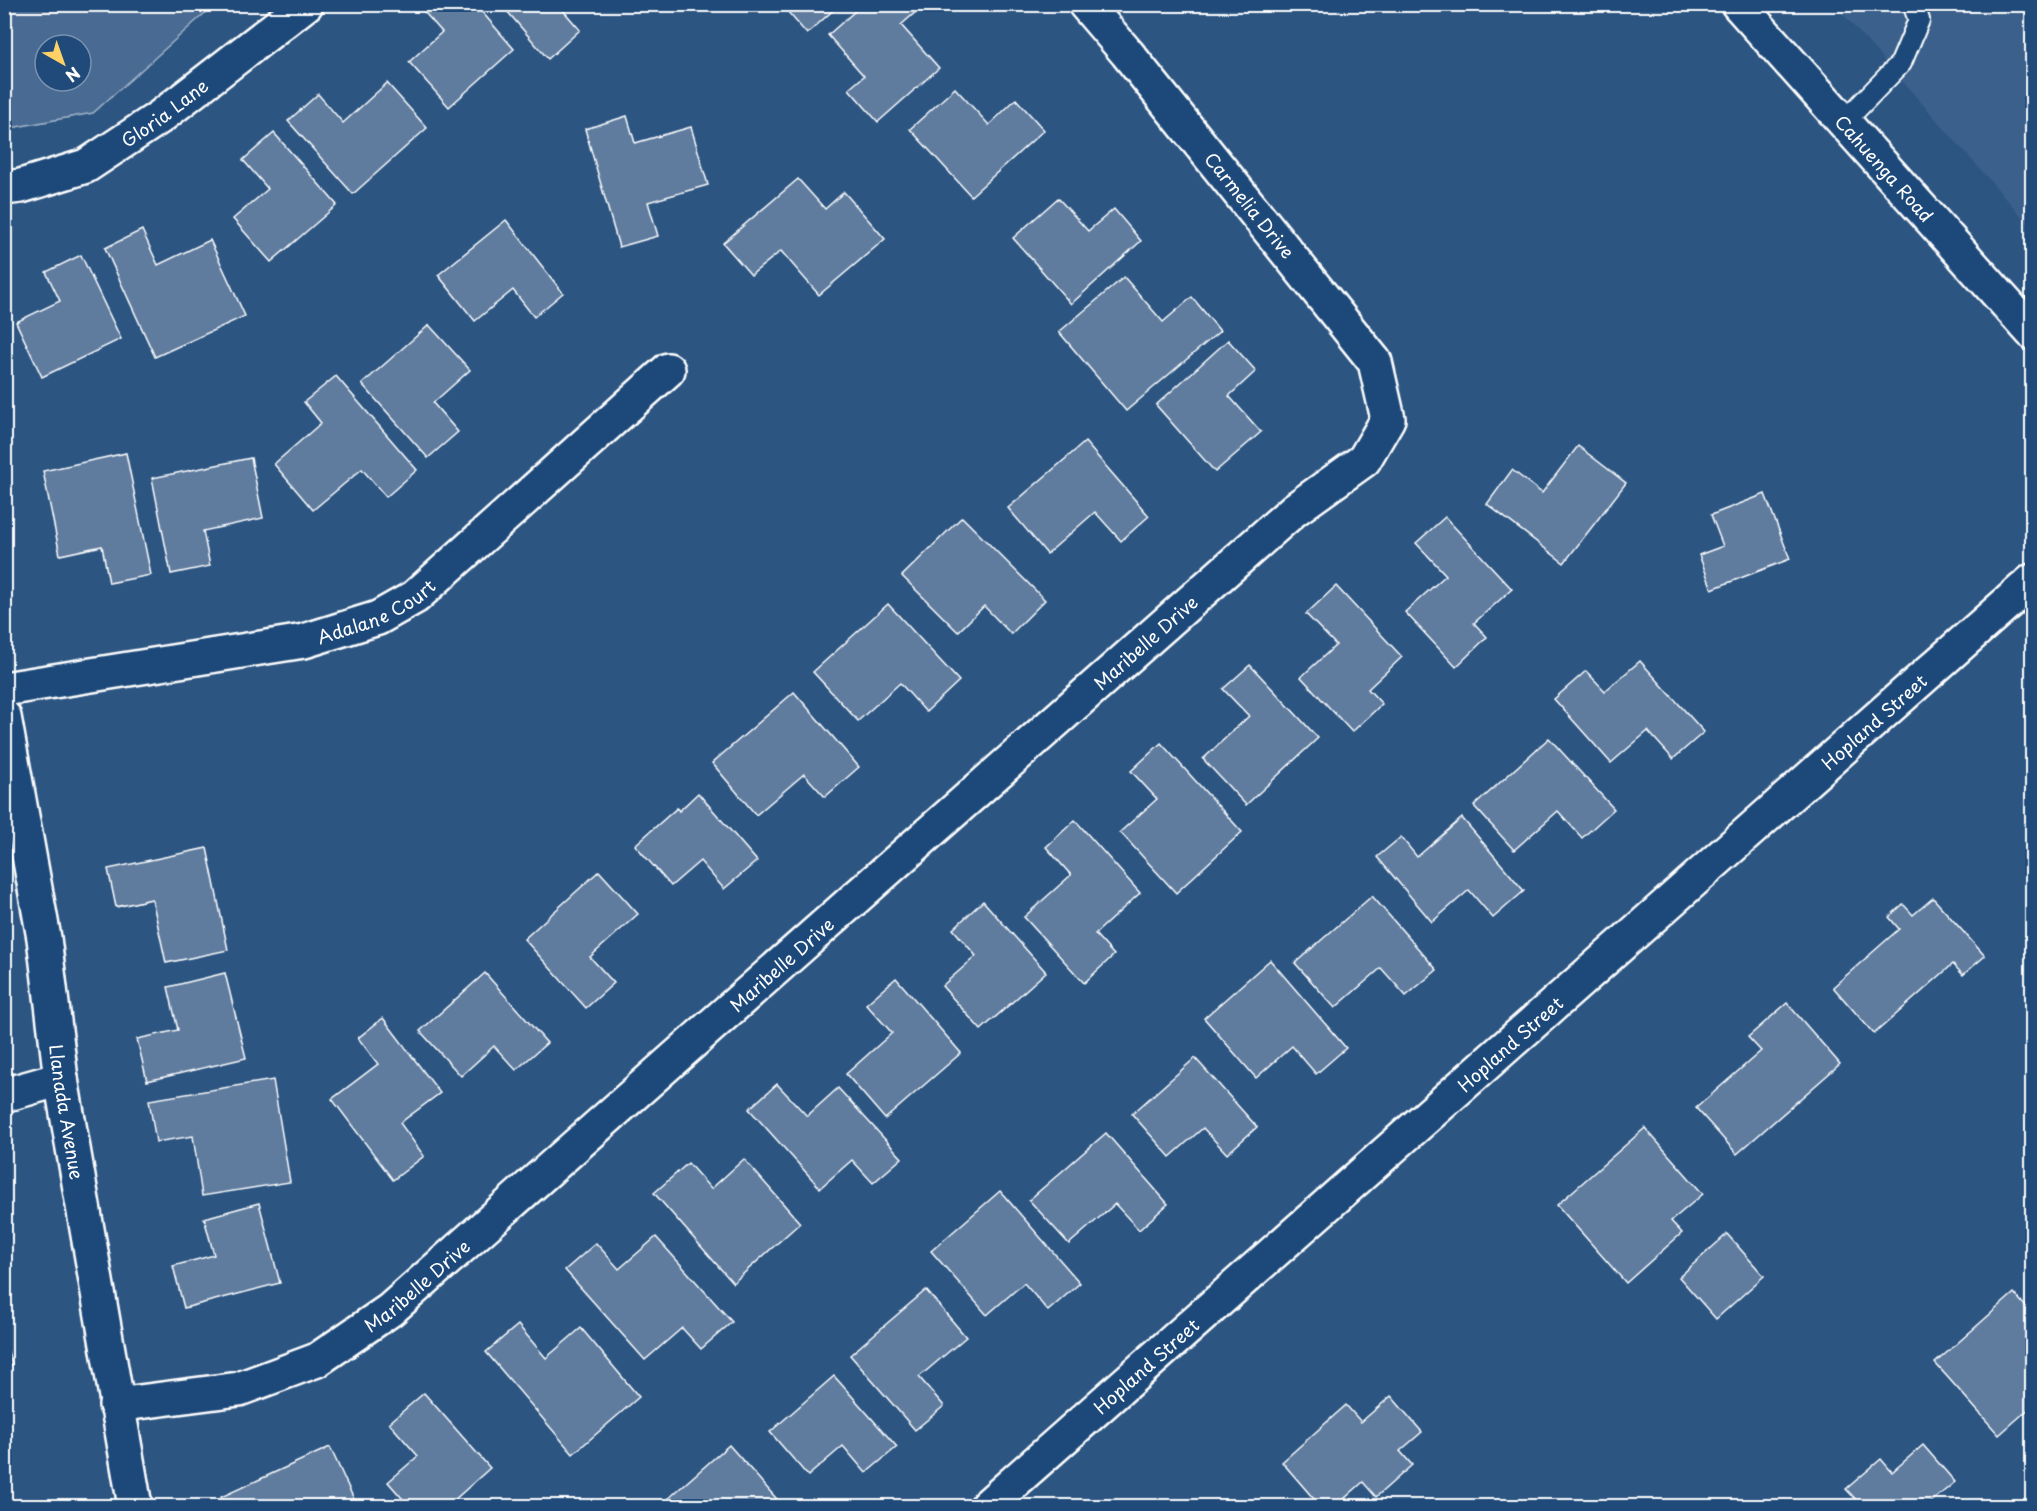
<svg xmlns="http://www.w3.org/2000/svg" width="2037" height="1511" viewBox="0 0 2037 1511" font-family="'Playpen Sans',sans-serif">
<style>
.built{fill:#3b618b}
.green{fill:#486b92;stroke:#a4b5c8;stroke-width:1.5;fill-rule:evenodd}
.building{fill:#5e7c9f;stroke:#fff;stroke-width:1.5}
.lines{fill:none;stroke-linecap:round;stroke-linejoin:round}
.service-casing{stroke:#fff;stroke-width:24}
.minor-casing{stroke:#fff;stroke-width:38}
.tertiary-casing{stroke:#fff;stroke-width:38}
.service{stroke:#1f4a7a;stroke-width:20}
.minor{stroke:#1f4a7a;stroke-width:33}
.tertiary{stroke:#1f4a7a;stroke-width:33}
.labels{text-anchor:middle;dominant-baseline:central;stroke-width:6;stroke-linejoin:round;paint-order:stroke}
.street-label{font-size:18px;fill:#fff;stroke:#1f4a7a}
</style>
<rect width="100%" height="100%" fill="#2c5582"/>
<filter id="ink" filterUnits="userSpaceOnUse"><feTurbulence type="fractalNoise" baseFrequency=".0167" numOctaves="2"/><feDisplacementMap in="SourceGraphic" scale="12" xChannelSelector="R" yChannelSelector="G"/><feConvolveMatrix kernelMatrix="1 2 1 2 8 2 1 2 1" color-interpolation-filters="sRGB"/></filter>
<g filter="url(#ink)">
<!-- built -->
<polygon class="built" points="1835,5 2032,5 2032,228"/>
<!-- green -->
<path class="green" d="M 5,4 L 214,4 L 214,5 L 93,113 L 5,129 ZM 45,45 L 81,45 L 81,81 L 45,81 Z"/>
<!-- building -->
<g class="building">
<polygon points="475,4 514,49 449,107 409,62 442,32 418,5"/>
<polygon points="501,4 567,4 562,9 580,30 548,59"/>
<polygon points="781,4 840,4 807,34"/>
<polygon points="863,4 925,4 901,25 939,68 878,122 849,89 864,76 828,35"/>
<polygon points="387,83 427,128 353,194 288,121 318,94 343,123"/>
<polygon points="955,88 989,125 1016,99 1044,130 971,196 910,129"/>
<polygon points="627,116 635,143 691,127 708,185 648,202 658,236 619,247 585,129"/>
<polygon points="274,133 337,205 271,262 233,219 268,189 243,160"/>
<polygon points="798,179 825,209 844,192 885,239 819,295 781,251 751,275 723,243"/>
<polygon points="1058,198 1088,231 1114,209 1141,241 1071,304 1013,238"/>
<polygon points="506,220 563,293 534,317 513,290 475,321 438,275"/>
<polygon points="142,230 158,265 210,240 245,316 155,357 105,248"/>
<polygon points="81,255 121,339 42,377 16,322 60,301 46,272"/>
<polygon points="1124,277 1163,322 1192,297 1220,331 1126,411 1059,332"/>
<polygon points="429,325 470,370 433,403 458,432 428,458 362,384"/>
<polygon points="1228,340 1256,371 1229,396 1261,432 1215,472 1156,405"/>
<polygon points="336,376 417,470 386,497 362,469 313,510 274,464 321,423 304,402"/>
<polygon points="1085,442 1149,516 1121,541 1095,512 1047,554 1008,508"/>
<polygon points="1578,446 1626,483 1564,563 1487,504 1512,470 1542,493"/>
<polygon points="126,453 151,575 109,583 102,546 60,555 43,471"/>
<polygon points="251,458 263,518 203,531 210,566 171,574 152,478"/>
<polygon points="1765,494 1790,559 1712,589 1699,555 1723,546 1711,515"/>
<polygon points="962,517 1045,600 1011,634 984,606 958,632 902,576"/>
<polygon points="1445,517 1512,589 1474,623 1487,637 1456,667 1405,612 1446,575 1416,543"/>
<polygon points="1336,586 1402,657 1368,689 1382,704 1352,732 1301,677 1336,645 1306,614"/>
<polygon points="888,604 959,681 926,712 900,683 858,721 813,672"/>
<polygon points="1640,661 1704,732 1673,759 1648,731 1611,763 1554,699 1586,671 1605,691"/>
<polygon points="1250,665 1318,738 1246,805 1203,759 1249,716 1223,689"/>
<polygon points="794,692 859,767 825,797 804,774 756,815 712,763"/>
<polygon points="1549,738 1614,809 1582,838 1558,811 1514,850 1474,806"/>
<polygon points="1161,743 1242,832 1176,893 1120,832 1157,799 1131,771"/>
<polygon points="698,793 757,861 724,889 700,861 671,886 635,845 677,808 679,811"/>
<polygon points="1462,818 1524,891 1493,918 1469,890 1432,922 1377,857 1401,837 1417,857"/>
<polygon points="1075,820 1140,893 1095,934 1114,955 1084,983 1024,917 1071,875 1046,847"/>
<polygon points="207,848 228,950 166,963 152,899 116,907 108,869"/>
<polygon points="599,871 638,914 590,957 614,983 586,1008 524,939"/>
<polygon points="1372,896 1437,970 1406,996 1381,968 1335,1008 1295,963"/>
<polygon points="1933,898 1985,956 1963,975 1953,964 1874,1034 1833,987 1899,929 1889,917 1903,904 1913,915"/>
<polygon points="983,901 1046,972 981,1030 942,986 976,956 953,929"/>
<polygon points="1270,960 1346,1048 1316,1074 1292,1046 1256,1078 1204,1018"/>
<polygon points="225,973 246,1058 147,1081 137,1039 178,1030 168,987"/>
<polygon points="485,973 547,1043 516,1070 494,1046 461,1076 420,1031"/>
<polygon points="896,978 961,1053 885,1119 846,1074 892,1033 866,1004"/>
<polygon points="1787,1003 1840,1064 1737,1154 1696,1108 1761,1051 1748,1037"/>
<polygon points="383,1018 440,1093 400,1123 424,1156 393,1180 332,1099 378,1064 358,1038"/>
<polygon points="1195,1058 1257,1127 1227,1154 1203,1128 1170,1157 1132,1114"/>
<polygon points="273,1080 290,1182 202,1196 193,1136 156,1142 149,1100"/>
<polygon points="777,1084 807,1116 838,1088 902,1158 873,1183 852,1160 820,1188 749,1109"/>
<polygon points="1645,1128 1703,1194 1671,1221 1682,1233 1626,1283 1557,1205"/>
<polygon points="1106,1133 1168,1204 1139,1230 1115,1204 1069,1244 1029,1200"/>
<polygon points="744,1159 800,1223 733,1283 654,1193 688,1163 711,1189"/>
<polygon points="1000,1191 1080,1283 1048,1311 1024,1283 987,1315 931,1251"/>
<polygon points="259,1203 280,1283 184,1308 173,1266 214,1255 204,1218"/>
<polygon points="1727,1234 1764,1276 1716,1319 1679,1277"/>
<polygon points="656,1237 732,1322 701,1349 682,1328 645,1360 565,1270 596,1243 619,1269"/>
<polygon points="926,1290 966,1337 919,1377 944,1406 915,1430 850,1355"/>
<polygon points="2014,1293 2025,1306 2032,1299 2032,1406 1999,1435 1935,1363"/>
<polygon points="518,1325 546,1358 581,1328 639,1397 573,1454 486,1352"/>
<polygon points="4,1339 12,1365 4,1367"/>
<polygon points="834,1376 897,1447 866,1473 843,1446 808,1476 770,1432"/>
<polygon points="424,1393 490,1468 451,1503 455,1506 409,1506 388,1482 418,1456 389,1423"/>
<polygon points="1391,1396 1422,1432 1400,1451 1412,1465 1376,1497 1363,1482 1336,1506 1320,1506 1282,1462 1346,1405 1361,1422"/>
<polygon points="729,1445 783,1506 663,1506 661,1505"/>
<polygon points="1923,1445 1955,1482 1926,1506 1862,1506 1846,1489 1881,1459 1892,1472"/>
<polygon points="330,1447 357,1506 225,1506 221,1497"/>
</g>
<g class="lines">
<defs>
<polyline id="service" points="1843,123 1901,63 1919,20 1913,4"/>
<g id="minor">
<path id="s1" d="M 1738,4 L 2032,332"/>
<path id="s2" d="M 4,188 L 21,186 L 86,166 L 160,117 L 306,4"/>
<path id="s3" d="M 4,689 L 304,641 L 378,618 L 415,597 L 668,370"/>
<path id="s4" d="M 4,717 L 44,938 L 61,1079 L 135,1506"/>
<polyline points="4,1095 61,1079"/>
<path id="s5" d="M 116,1405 L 239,1389 L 317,1360 L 390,1310 L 1294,510 L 1364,460 L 1388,419 L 1375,362 L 1127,53 L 1085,4"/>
</g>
<g id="tertiary">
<path id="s6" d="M 987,1506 L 2032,581"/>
</g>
</defs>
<!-- service casing -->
<use href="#service" class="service-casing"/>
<!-- minor casing -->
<use href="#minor" class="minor-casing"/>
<!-- tertiary casing -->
<use href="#tertiary" class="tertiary-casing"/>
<!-- service -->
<use href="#service" class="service"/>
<!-- minor -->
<use href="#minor" class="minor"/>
<!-- tertiary -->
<use href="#tertiary" class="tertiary"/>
</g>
</g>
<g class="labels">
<!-- street labels -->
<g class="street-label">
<text stroke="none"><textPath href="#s2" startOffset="180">Gloria Lane</textPath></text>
<text stroke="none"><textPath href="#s1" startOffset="220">Cahuenga Road</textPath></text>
<text transform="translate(1250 205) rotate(51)">Carmelia Drive</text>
<text stroke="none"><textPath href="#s3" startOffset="382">Adalane Court</textPath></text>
<text stroke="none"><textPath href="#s5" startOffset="1304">Maribelle Drive</textPath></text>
<text stroke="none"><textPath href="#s6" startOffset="1184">Hopland Street</textPath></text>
<text stroke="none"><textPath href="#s5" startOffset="818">Maribelle Drive</textPath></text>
<text stroke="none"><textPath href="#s6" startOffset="698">Hopland Street</textPath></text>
<text stroke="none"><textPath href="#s4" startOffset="400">Llanada Avenue</textPath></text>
<text stroke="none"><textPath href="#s5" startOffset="332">Maribelle Drive</textPath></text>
<text stroke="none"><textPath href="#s6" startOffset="212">Hopland Street</textPath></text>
</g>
</g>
<!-- margin -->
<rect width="2037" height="1511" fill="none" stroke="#1f4a7a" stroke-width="24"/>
<rect x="12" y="12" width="2013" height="1487" fill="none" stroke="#fff" stroke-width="2" filter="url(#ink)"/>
<!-- north arrow -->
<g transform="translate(63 63) rotate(140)"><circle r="28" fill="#1f4a7a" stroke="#7992af" stroke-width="1.5"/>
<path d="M0-4.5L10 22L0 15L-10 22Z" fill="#ffd166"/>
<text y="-9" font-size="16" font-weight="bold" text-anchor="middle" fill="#ffffff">N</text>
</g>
</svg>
